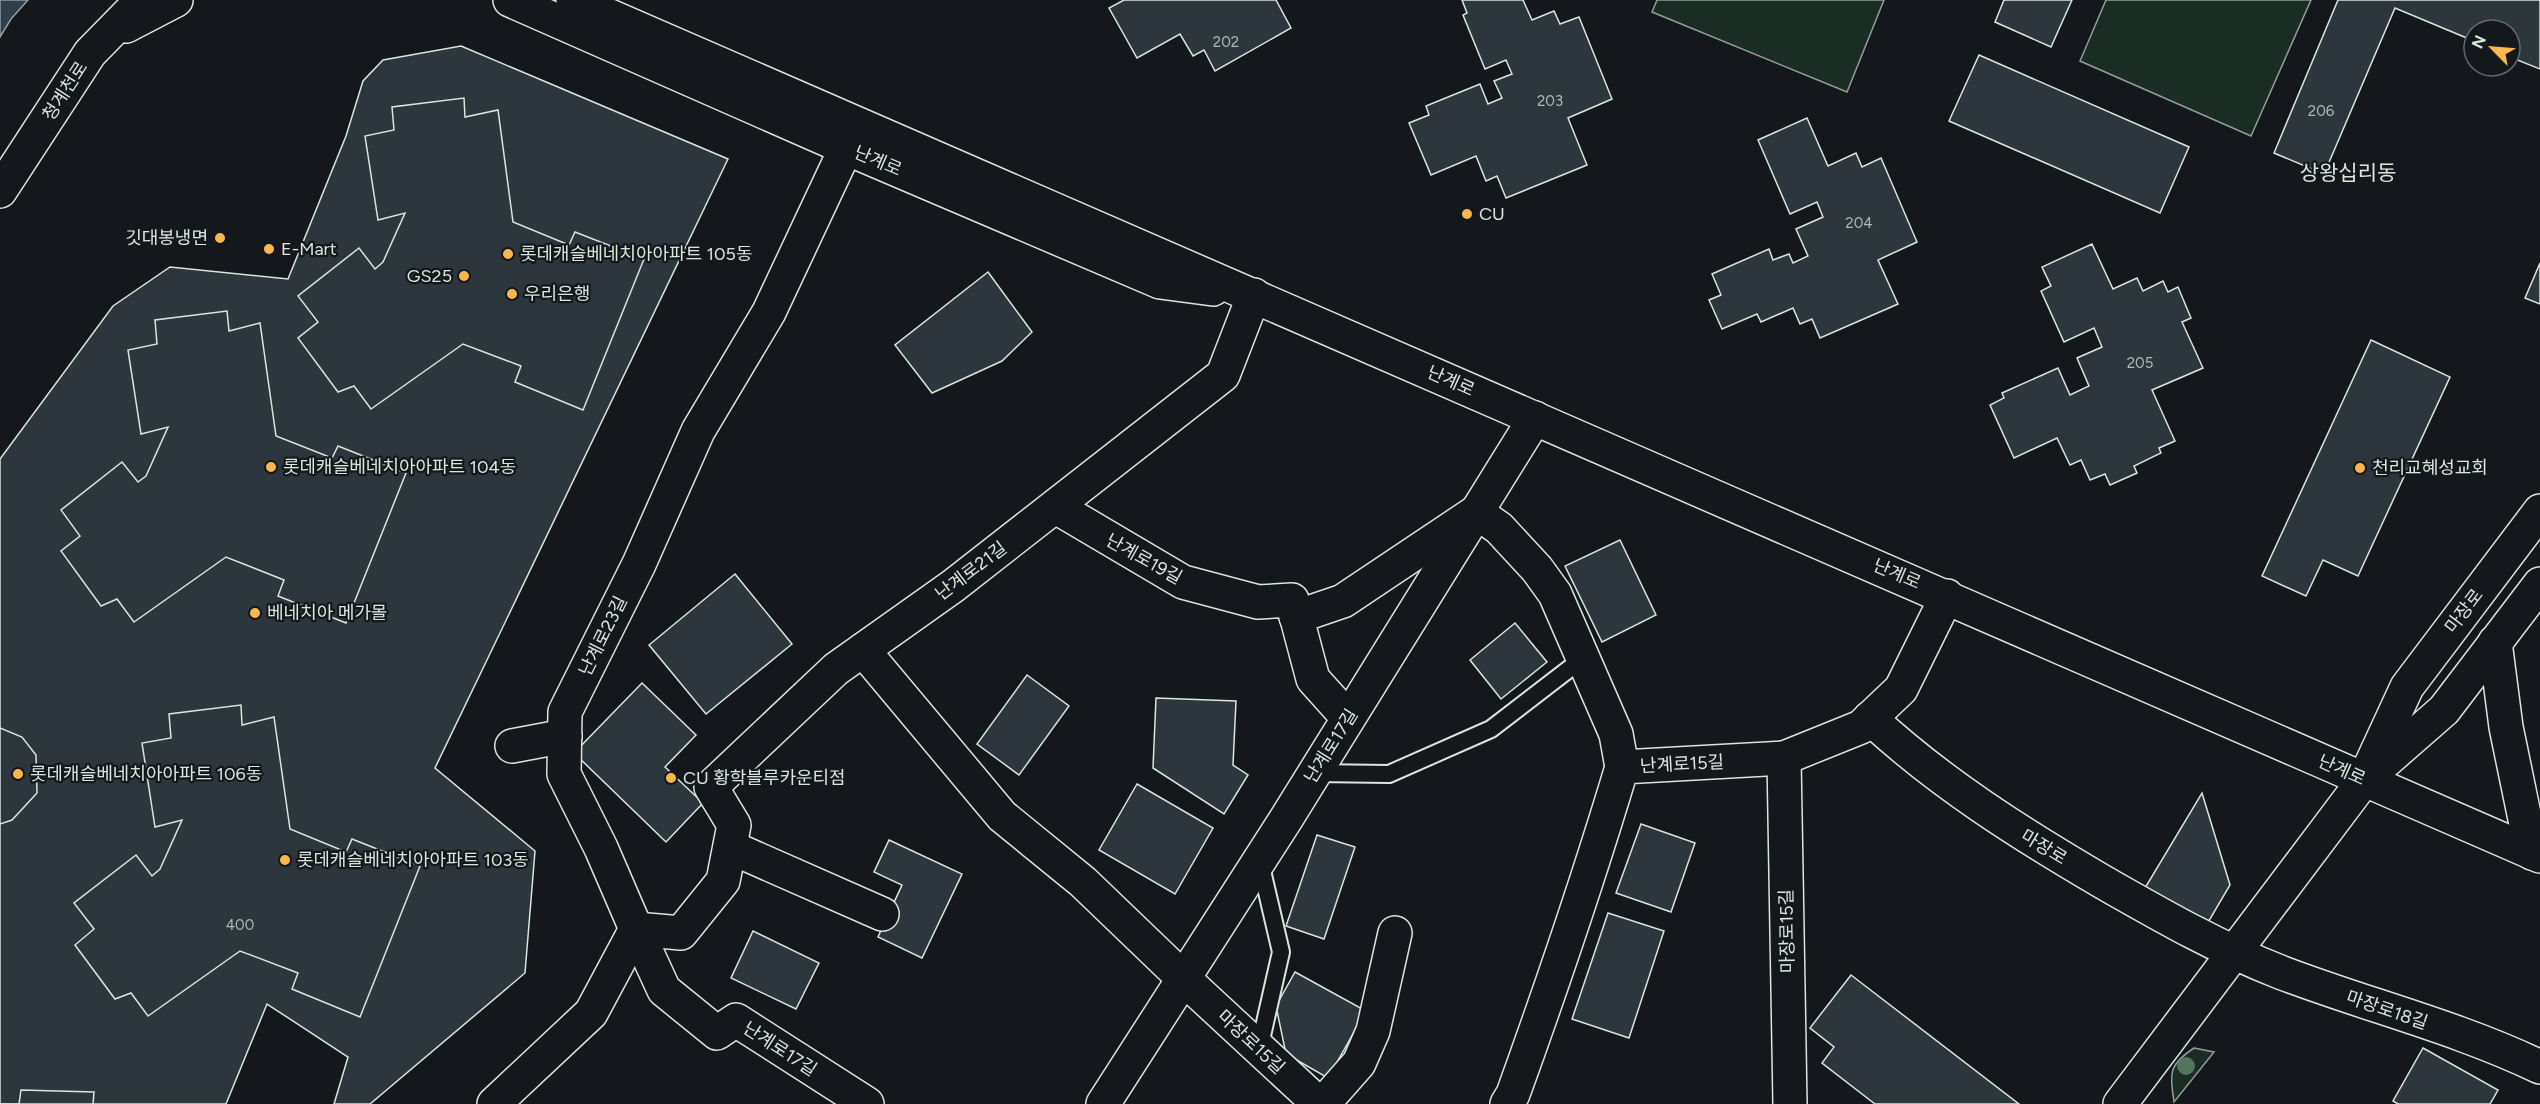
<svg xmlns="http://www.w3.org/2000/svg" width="2540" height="1104" viewBox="0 0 2540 1104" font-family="Figtree,'Noto Sans KR',sans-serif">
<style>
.green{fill:#1a2d24;stroke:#939e99;stroke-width:1.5}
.water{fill:#2f3f4d;stroke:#939e99;stroke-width:1.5}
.building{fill:#2c363c;stroke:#d8e6dc;stroke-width:1.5}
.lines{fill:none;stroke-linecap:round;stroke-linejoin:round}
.lane-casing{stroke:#d8e6dc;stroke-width:20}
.street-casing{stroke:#d8e6dc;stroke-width:36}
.secondary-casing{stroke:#d8e6dc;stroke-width:36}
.primary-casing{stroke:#d8e6dc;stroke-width:36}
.lane{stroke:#14181c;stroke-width:16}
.street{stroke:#14181c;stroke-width:33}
.secondary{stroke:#14181c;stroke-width:33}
.primary{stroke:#14181c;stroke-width:33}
.tree{fill:#55745f}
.poi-dot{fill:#ffb74d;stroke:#14181c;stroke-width:2}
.labels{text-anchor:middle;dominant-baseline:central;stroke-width:4.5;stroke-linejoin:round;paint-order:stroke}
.number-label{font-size:15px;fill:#adbab4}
.street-label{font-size:18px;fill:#d8e6dc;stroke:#14181c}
.poi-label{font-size:18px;fill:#d8e6dc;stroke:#14181c;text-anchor:start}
.quarter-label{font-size:21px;fill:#d8e6dc;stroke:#14181c}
</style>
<rect width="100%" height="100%" fill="#14181c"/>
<!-- green -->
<g class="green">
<polygon points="1657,0 1884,0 1847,92 1652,12"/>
<polygon points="2106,0 2311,0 2251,136 2080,61"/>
<path d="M 2194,1048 L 2214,1052 L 2174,1102 C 2170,1073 2168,1065 2194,1048 Z"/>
</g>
<!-- water -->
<polygon class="water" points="0,0 28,0 11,19 0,37"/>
<!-- building -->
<g class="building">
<polygon points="1124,0 1276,0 1291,28 1215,71 1204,50 1193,56 1180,34 1137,58 1109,8"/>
<polygon points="1462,0 1523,0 1532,20 1554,11 1560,24 1579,17 1612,99 1568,118 1587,165 1506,198 1497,176 1486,181 1476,156 1431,175 1409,123 1429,115 1426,106 1480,84 1488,104 1502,98 1494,81 1512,74 1506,60 1485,69 1463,15 1467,13"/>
<polygon points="2004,0 2072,0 2051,47 1995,22"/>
<polygon points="2338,0 2540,0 2540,69 2510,57 2510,30 2474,30 2474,41 2395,8 2324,174 2274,153"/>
<polygon points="461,46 728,159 435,768 535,851 525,973 370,1104 334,1104 348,1057 267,1004 226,1104 0,1104 0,459 113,306 170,267 288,279 346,136 363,81 383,60"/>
<polygon points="1979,55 2189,147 2160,213 1949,121"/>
<polygon points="464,98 465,117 498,110 513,222 569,245 575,232 644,259 583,410 515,382 521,366 463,344 371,409 354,386 338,392 298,338 318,322 298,296 359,248 375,269 383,262 405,213 378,220 365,136 394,130 392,107"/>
<polygon points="1807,118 1828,166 1856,153 1862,167 1881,158 1917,242 1878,260 1898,304 1820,338 1812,319 1800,324 1793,308 1761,322 1757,314 1722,329 1709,300 1721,295 1712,274 1769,249 1773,260 1789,254 1793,263 1808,256 1796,229 1823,217 1817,202 1790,214 1758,140"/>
<polygon points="2092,244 2113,289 2137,278 2143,291 2163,281 2168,292 2178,287 2191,318 2182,322 2203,368 2152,390 2175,441 2159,448 2161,453 2134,466 2137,473 2110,485 2105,474 2090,480 2081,460 2070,465 2057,438 2014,458 1990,405 2004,398 2002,393 2058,368 2070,395 2089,386 2077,358 2102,347 2094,328 2064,342 2041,291 2051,286 2042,267"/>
<polygon points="2540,263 2540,304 2525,298"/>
<polygon points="988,272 1032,332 1002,361 932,393 895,345"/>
<polygon points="227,311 229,331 260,323 276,436 332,458 338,446 406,473 346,623 278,596 284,580 226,557 134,622 117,599 101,606 61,551 80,536 61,510 122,462 138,482 146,476 168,427 141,434 128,350 157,344 155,320"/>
<polygon points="2371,340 2450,377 2358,576 2323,560 2306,596 2262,576"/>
<polygon points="1620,540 1656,615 1602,642 1565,566"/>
<polygon points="735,574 792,644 706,714 649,645"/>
<polygon points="1515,623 1547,662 1501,699 1470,660"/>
<polygon points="1027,675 1069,706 1019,775 977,744"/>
<polygon points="642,683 696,735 665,767 703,803 666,842 574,753"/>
<polygon points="1156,698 1236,701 1233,765 1248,775 1224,814 1153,768"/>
<polygon points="241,705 242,725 274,717 290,829 346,852 352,839 420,866 360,1017 292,989 298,973 240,951 148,1016 131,993 115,999 75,945 94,929 74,903 136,855 152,876 160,869 182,820 155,827 142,743 171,738 169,714"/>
<polygon points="0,728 22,737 36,755 37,793 12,820 0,824"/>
<polygon points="1137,784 1213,828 1175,894 1099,850"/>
<polygon points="2202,793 2230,885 2203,931 2142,893"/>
<polygon points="1641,824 1695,843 1671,912 1616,893"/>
<polygon points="1317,835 1355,847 1324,939 1286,926"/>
<polygon points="889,840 962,874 922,958 878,937 902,885 874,872"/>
<polygon points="1608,913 1664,931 1629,1038 1572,1019"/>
<polygon points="753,931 819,963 796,1009 731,978"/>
<polygon points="1295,972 1366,1011 1328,1078 1286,1054 1276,1006"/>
<polygon points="1851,975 2019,1104 1875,1104 1822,1063 1834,1047 1810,1028"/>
<polygon points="2423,1048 2498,1090 2490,1104 2398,1104 2393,1101"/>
<polygon points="21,1090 94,1092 93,1104 0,1104 19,1104"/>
</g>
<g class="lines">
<defs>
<g id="lane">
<polyline points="1314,773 1389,774 1491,729 1582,659"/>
<polyline points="1259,1049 1281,952 1260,862"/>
</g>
<g id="street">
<polyline points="1056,507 1183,582 1258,602 1292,600 1313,679 1348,718"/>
<polyline points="1296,617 1343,601 1476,512 1499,528 1537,569 1555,594 1616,734 1622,767"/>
<polyline points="863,650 1002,816 1083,882 1184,979 1319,1104"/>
<path d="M 1870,718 C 1940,783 2021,834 2103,882 C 2161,915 2218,948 2280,972 C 2366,1005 2457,1027 2540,1067"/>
<polyline points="512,746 565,736"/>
<polyline points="1784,758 1790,1104"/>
<polyline points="730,847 882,914"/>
<polyline points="636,929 681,933 723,881 734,825 711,787 836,669 953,586 1223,375 1254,295"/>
<polyline points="636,929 664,990 717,1033 736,1020 867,1104"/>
<polyline points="494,1104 591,1013 636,929 601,848 564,774 565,712 639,564 698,431 769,312 846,148"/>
<polyline points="1103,1104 1286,819 1535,418"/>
<polyline points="1323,1104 1359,1063 1373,1031 1395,933"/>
<path d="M 1507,1104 L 1513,1094 C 1552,986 1589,877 1622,767 L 1784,758 L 1861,727 L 1901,689 L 1947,596"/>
</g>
<g id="secondary">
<polyline points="510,0 846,148 1160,282 1213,289"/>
<polyline points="573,0 2540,856"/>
<polyline points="2495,642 2506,727 2532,853"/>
<polyline points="2370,767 2407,687 2540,511"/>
<polyline points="2120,1104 2364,780 2444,710 2540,584"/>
</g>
<g id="primary">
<polyline points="126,26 176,0"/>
<polyline points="0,191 90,53 142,0"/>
</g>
</defs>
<!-- lane casing -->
<use href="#lane" class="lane-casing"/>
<!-- street casing -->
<use href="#street" class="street-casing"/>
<!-- secondary casing -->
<use href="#secondary" class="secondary-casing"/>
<!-- primary casing -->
<use href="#primary" class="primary-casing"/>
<!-- lane -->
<use href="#lane" class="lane"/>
<!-- street -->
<use href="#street" class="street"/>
<!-- secondary -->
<use href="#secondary" class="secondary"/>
<!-- primary -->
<use href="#primary" class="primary"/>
</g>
<!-- trees -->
<circle class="tree" cx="2186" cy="1066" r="9"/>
<!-- markers -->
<g class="poi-dot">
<circle cx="1467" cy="214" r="6"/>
<circle cx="220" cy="238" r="6"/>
<circle cx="269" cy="249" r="6"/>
<circle cx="508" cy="254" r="6"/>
<circle cx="464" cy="276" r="6"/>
<circle cx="512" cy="294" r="6"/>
<circle cx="271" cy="467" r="6"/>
<circle cx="2360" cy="468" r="6"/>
<circle cx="255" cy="613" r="6"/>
<circle cx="18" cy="774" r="6"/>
<circle cx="671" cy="778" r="6"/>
<circle cx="285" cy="860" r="6"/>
</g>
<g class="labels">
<!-- number labels -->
<g class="number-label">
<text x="1226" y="42">202</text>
<text x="1550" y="101">203</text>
<text x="2321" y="111">206</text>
<text x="1859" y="223">204</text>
<text x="2140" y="363">205</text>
<text x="240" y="925">400</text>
</g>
<!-- street labels -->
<g class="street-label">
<text transform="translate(65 91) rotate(-57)">청계천로</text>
<text transform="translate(878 161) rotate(23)">난계로</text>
<text transform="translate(1451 381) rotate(24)">난계로</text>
<text transform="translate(1144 559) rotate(29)">난계로19길</text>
<text transform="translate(971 571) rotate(-37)">난계로21길</text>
<text transform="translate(1897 574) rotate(23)">난계로</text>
<text transform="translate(2464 611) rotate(-53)">마장로</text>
<text transform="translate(603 636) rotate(-64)">난계로23길</text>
<text transform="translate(1331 746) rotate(-58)">난계로17길</text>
<text transform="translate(1682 764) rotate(-3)">난계로15길</text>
<text transform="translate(2342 770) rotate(24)">난계로</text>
<text transform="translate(2044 847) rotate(31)">마장로</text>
<text transform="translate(1787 931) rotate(-91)">마장로15길</text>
<text transform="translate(2387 1010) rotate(19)">마장로18길</text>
<text transform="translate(1251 1042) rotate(43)">마장로15길</text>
<text transform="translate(780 1049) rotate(33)">난계로17길</text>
</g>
<!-- poi labels -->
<g class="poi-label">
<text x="1479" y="214">CU</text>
<text x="208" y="238" text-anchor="end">깃대봉냉면</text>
<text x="281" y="249">E-Mart</text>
<text x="520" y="254">롯데캐슬베네치아아파트 105동</text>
<text x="452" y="276" text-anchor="end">GS25</text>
<text x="524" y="294">우리은행</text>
<text x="283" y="467">롯데캐슬베네치아아파트 104동</text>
<text x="2372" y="468">천리교혜성교회</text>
<text x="267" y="613">베네치아 메가몰</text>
<text x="30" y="774">롯데캐슬베네치아아파트 106동</text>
<text x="683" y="778">CU 황학블루카운티점</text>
<text x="297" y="860">롯데캐슬베네치아아파트 103동</text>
</g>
<!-- quarter labels -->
<g class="quarter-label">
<text x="2348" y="172">상왕십리동</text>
</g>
</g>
<!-- north arrow -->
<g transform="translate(2492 48) rotate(295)"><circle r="28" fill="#14181c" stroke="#626a69" stroke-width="1.5"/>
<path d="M0-4.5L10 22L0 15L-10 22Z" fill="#ffb74d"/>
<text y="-9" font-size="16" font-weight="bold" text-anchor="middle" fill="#d8e6dc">N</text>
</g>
</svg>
